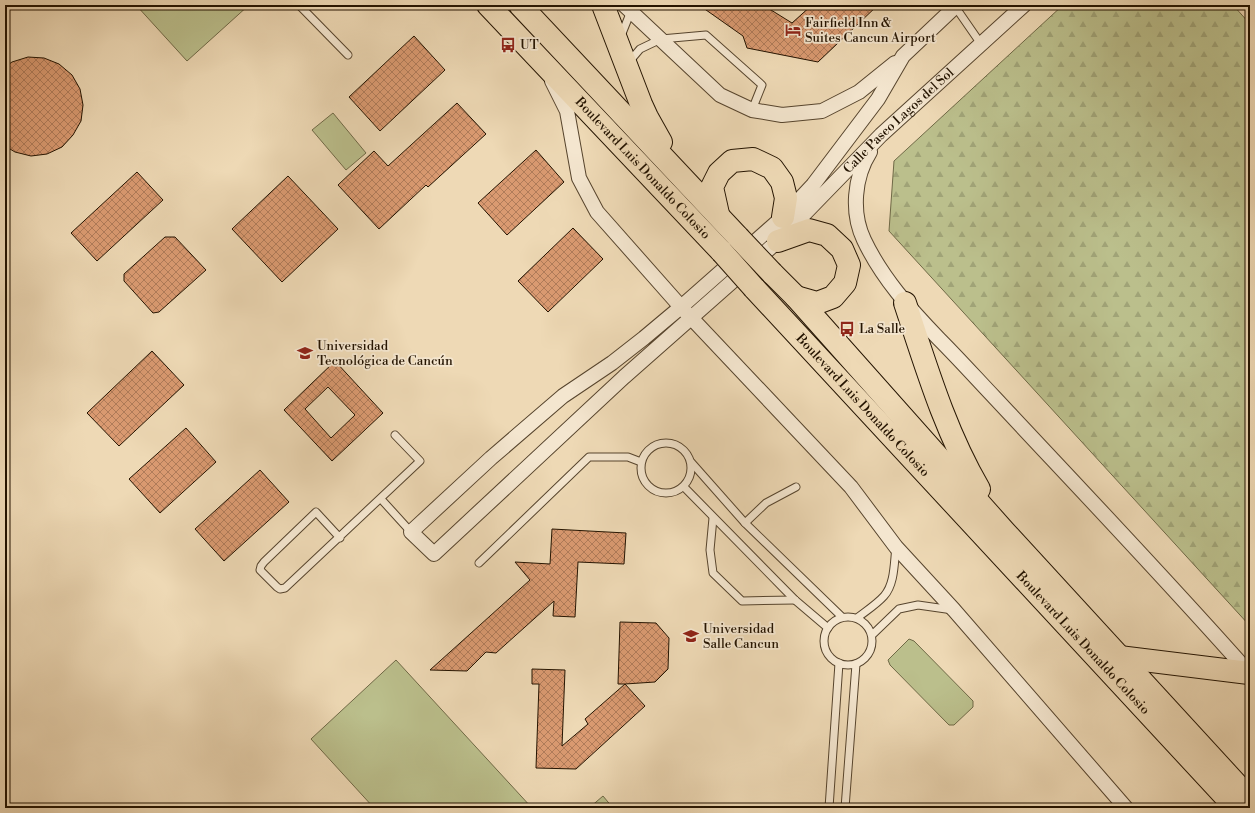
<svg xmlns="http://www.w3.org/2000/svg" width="1255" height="813" viewBox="0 0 1255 813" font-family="'Libre Bodoni',serif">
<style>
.forest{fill:url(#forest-firs);stroke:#6f6946}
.park{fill:#bbbf8c;stroke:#6f6946}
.building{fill:url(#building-cross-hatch);stroke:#231300;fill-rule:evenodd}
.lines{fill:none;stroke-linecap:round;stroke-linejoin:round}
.service-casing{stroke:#56442d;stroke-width:9}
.minor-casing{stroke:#56442d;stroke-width:16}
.primary-casing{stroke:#231300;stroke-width:24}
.service{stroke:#f4e6cf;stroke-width:7}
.minor{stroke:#f4e6cf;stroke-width:14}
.primary{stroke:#eed9b5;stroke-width:22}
.primary-bridge-casing{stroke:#231300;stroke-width:24;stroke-linecap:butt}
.primary-bridge{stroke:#eed9b5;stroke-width:22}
.labels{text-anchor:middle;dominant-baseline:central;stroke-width:3.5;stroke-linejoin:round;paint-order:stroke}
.poi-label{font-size:13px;fill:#231300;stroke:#f4e6cf;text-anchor:start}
.street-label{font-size:13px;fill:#231300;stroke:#f4e6cf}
</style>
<defs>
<pattern id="forest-firs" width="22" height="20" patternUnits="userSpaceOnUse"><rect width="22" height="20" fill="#bbbf8c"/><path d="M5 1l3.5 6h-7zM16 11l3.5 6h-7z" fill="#a0a377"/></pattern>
<pattern id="building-cross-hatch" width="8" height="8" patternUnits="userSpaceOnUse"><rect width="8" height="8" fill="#da9a71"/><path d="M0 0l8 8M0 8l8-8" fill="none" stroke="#b07c5a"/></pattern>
</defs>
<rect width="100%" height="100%" fill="#eed9b5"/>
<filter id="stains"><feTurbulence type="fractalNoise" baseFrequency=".005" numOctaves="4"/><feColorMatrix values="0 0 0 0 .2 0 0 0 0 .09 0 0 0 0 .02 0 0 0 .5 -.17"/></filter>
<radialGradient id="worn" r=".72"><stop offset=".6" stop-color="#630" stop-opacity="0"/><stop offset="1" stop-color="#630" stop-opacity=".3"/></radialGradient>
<!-- forest -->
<polygon class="forest" points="1063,5 1233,5 1250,24 1250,626 889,231 894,161"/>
<!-- park -->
<g class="park">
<polygon points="136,5 249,5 187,61"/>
<polygon points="333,113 366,153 346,170 312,130"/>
<polygon points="909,639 914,641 973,701 973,707 954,725 949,725 890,665 888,660"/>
<polygon points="396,660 532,808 374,808 311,739"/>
<polygon points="603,796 613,808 589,808"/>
</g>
<!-- building -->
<g class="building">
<polygon points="699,5 763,5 792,23 812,5 878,5 818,62 747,48 743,36"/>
<polygon points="414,36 445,70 380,131 349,97"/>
<polygon points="28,57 44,58 59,64 72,75 80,89 83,105 81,121 73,135 62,147 47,154 31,156 15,152 5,146 5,67 12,62"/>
<polygon points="457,103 486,134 428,187 426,185 379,229 338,185 374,151 388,166"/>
<polygon points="536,150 564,182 507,235 478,203"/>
<polygon points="137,172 163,200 97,261 71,233"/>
<polygon points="288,176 338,229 282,282 232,229"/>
<polygon points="573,228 603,259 548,312 518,281"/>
<polygon points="165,237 175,237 206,270 159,312 153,313 124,281 124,274"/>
<polygon points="152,351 184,385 119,446 87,413"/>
<path d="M 335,361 L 383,413 L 332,461 L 284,410 ZM 328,387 L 355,415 L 331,438 L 305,409 Z"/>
<polygon points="186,428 216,462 160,513 129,479"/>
<polygon points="260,470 289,502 224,561 195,529"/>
<polygon points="552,529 626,533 624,564 578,562 575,617 553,616 554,601 496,653 486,652 467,671 430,670 530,580 515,562 550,564"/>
<polygon points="620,622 656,623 669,638 668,669 655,682 625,684 645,706 576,769 536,768 539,684 532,684 532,669 565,670 562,746 588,724 585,719 625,684 618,684"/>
</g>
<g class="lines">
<defs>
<g id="service">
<polyline points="299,5 348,55"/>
<polyline points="954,5 981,44"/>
<polyline points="621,36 631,11"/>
<polyline points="629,62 640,49 661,39 706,35 762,85 752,110"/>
<circle cx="666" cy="468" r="25"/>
<polyline points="691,462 745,523 842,617"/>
<polyline points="684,487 795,600 828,628"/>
<polyline points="381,499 411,532"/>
<polyline points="713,518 710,550 713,573 742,601 795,600"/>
<polyline points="745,523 766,503 796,487"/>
<polyline points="340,538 316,512 264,562 261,566 260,570 277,587 280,589 285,588 420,461 395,435"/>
<polyline points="479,563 589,457 628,457 641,462"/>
<circle cx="848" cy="641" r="24"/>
<path d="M 857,618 C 866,611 877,604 884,596 C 895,584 894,562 896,547"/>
<polyline points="872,635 899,609 918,605 953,610"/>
<polyline points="829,808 839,663"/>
<polyline points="845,808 856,664"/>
</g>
<g id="minor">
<polyline points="624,5 720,95 752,110 782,115 822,111 859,92 895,63"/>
<path id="s1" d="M 957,5 L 903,56 L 878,99 L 813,185 L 783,217 L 681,307 L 644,338 L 612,363 L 563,396 L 491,458 L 411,532 L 434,554 L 624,377 L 692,317 L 778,241 L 881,135 L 1024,5"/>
<polyline points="552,81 567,111 579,178 597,212 681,307 851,487 896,547 954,610 1126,808"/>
<path d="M 870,152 C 854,177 851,213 864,240 C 882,278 910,309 939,339 C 958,358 976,378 995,398 C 1080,489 1167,580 1250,674"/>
</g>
<g id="primary">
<path id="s2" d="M 488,5 L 722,252"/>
<polyline points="520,5 738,237"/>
<polyline points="603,5 641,104 647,117 661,142"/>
<polyline points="718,214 712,187 719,173 732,161 753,159 772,168 782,182 786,198 783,217"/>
<polyline points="778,241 809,230 827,235 842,249 849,265 845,283 833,297 817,303 796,297"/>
<polyline points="772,273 796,297 1004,531 1250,799"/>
<path id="s3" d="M 754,288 L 1236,808"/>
<path d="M 905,303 C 926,366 945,431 979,489"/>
<polyline points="1119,657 1249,673"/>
</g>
</defs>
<!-- service casing -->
<use href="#service" class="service-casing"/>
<!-- minor casing -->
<use href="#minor" class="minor-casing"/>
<!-- primary casing -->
<use href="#primary" class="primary-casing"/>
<!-- service -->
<use href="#service" class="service"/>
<!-- minor -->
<use href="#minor" class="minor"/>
<!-- primary -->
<use href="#primary" class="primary"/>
<defs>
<g id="primary-bridge">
<polyline points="738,237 772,273"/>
<polyline points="722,252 754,288"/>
</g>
</defs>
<!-- primary-bridge casing -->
<use href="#primary-bridge" class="primary-bridge-casing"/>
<!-- primary-bridge -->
<use href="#primary-bridge" class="primary-bridge"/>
</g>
<!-- icons -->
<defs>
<symbol id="hotel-bare" viewBox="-9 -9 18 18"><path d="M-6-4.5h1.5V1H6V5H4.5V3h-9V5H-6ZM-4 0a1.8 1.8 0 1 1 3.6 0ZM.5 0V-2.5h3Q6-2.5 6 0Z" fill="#8f2418" stroke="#f4e6cf" stroke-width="2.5" paint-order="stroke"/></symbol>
<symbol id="bus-bare" viewBox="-9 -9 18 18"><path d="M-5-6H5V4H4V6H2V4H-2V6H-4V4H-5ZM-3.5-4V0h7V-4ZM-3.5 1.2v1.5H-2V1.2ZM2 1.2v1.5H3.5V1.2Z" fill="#8f2418" stroke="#f4e6cf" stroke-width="2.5" paint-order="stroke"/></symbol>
<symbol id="university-bare" viewBox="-9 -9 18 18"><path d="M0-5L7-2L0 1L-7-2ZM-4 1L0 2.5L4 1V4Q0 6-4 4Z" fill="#8f2418" stroke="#f4e6cf" stroke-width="2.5" paint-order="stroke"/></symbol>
</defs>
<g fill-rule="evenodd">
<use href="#hotel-bare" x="782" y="19" width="22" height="22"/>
<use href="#bus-bare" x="497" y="34" width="22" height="22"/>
<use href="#bus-bare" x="836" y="318" width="22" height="22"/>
<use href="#university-bare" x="294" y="342" width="22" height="22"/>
<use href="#university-bare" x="680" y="625" width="22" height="22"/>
</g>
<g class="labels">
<!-- poi labels -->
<g class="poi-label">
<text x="805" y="23">Fairfield Inn &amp;<tspan x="805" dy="15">Suites Cancun Airport</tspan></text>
<text x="520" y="45">UT</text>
<text x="859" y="329">La Salle</text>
<text x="317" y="346">Universidad<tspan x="317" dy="15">Tecnológica de Cancún</tspan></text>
<text x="703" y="629">Universidad<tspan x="703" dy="15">Salle Cancun</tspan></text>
</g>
<!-- street labels -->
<g class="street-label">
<text stroke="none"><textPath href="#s1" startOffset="1431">Calle Paseo Lagos del Sol</textPath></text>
<text stroke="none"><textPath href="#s2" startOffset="225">Boulevard Luis Donaldo Colosio</textPath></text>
<text stroke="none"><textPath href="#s3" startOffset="160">Boulevard Luis Donaldo Colosio</textPath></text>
<text stroke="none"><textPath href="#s3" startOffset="484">Boulevard Luis Donaldo Colosio</textPath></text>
</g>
</g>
<!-- margin -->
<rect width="1255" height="813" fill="none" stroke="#eed9b5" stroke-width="20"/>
<rect x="6" y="6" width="1243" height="801" fill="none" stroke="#231300" stroke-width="2"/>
<rect x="10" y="10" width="1235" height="793" fill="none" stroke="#231300"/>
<rect width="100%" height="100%" filter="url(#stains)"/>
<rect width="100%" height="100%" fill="url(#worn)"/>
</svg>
